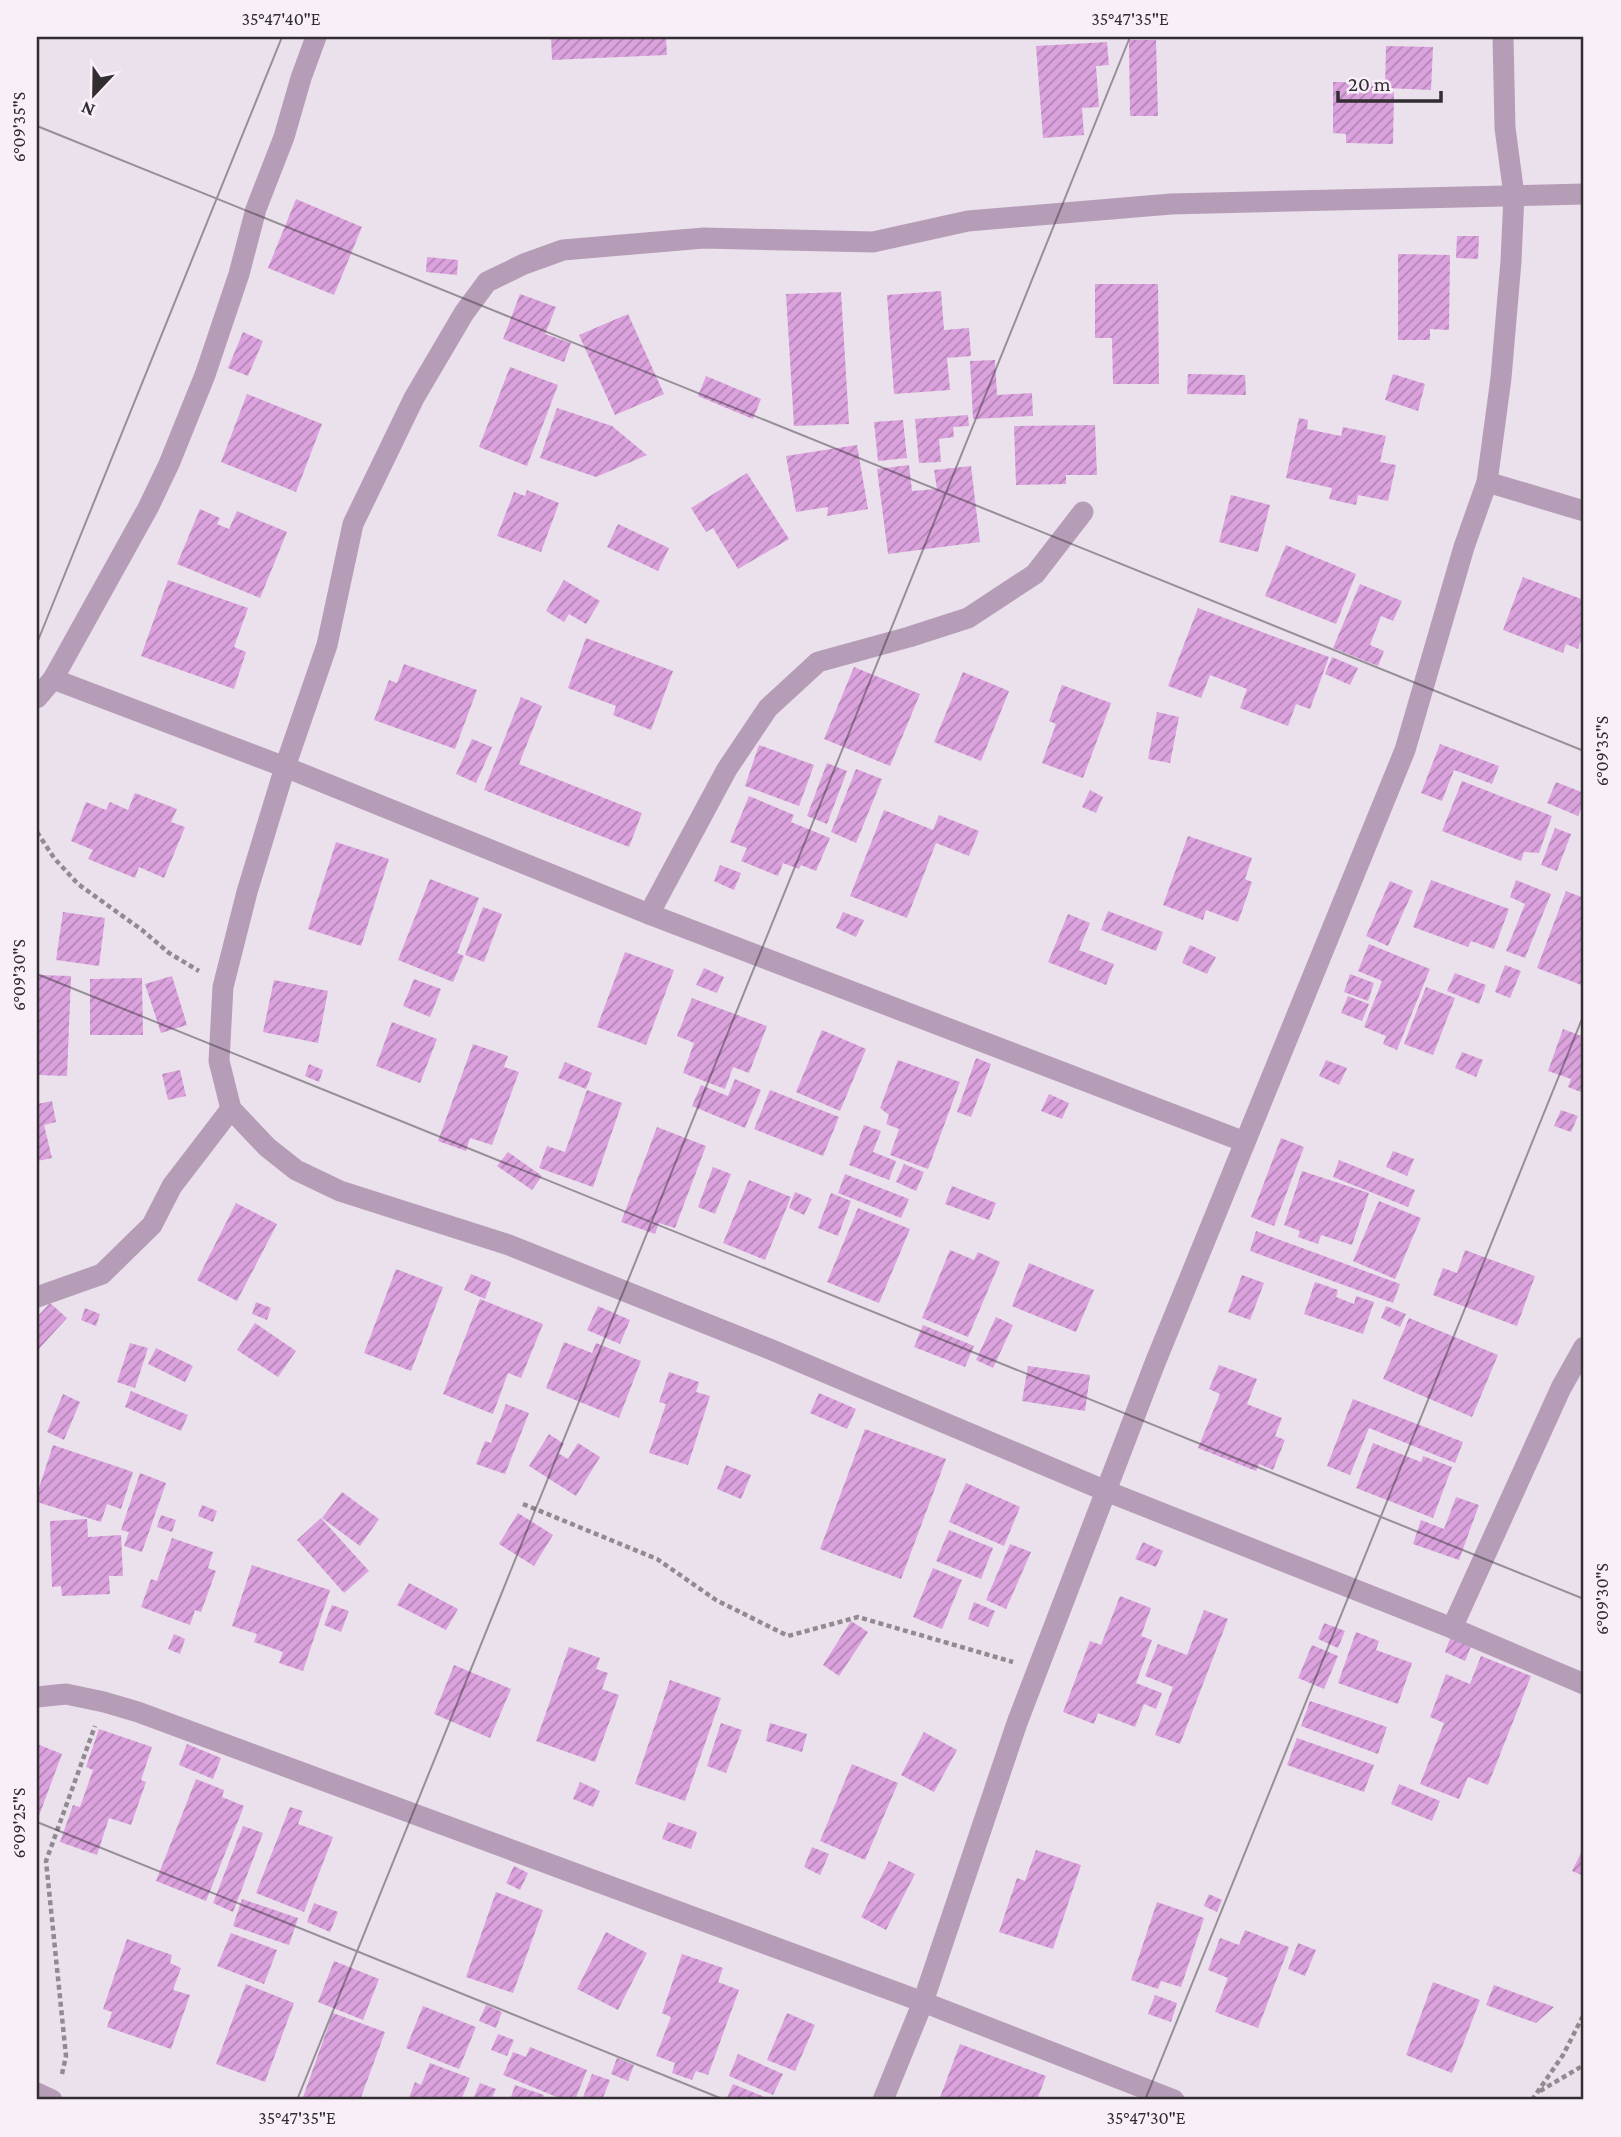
<svg xmlns="http://www.w3.org/2000/svg" width="1621" height="2137" viewBox="0 0 1621 2137" font-family="'Crimson Pro',serif">
<style>
.building{fill:url(#building-hatch)}
.lines{fill:none;stroke-linecap:round;stroke-linejoin:round}
.path{stroke:#918a91;stroke-width:4.5;stroke-dasharray:5 3.5;stroke-linecap:butt}
.minor{stroke:#b69db7;stroke-width:21}
.ticks{fill:none;stroke:#312d31;stroke-width:2;stroke-opacity:0.45}
.neatline{fill:none;stroke:#312d31;stroke-width:2.5}
.ticks-label{font-size:18px;text-anchor:middle;fill:#312d31}
</style>
<defs>
<pattern id="building-hatch" width="6" height="6" patternUnits="userSpaceOnUse" patternTransform="scale(1.75)"><rect width="6" height="6" fill="#dba2de"/><path d="M-1 1l2-2M0 6l6-6M5 7l2-2" fill="none" stroke="#b284b5"/></pattern>
</defs>
<rect width="100%" height="100%" fill="#ebe1ec"/>
<!-- building -->
<g class="building">
<polygon points="551,37 666,37 667,55 552,60"/>
<polygon points="1129,40 1156,40 1158,116 1130,116"/>
<polygon points="1107,42 1109,65 1096,66 1099,107 1082,108 1084,135 1043,138 1036,46"/>
<polygon points="1386,46 1433,47 1431,90 1385,88"/>
<polygon points="1333,82 1374,82 1374,92 1394,92 1393,144 1346,143 1346,134 1333,133"/>
<polygon points="296,199 362,227 334,295 268,268"/>
<polygon points="1457,236 1479,236 1478,259 1456,258"/>
<polygon points="1398,254 1450,255 1449,330 1430,329 1430,340 1398,340"/>
<polygon points="427,257 458,260 457,275 426,272"/>
<polygon points="1095,284 1158,284 1159,384 1113,384 1112,338 1095,338"/>
<polygon points="941,291 944,330 969,328 971,356 947,358 950,390 894,394 887,295"/>
<polygon points="841,292 849,424 794,426 786,294"/>
<polygon points="520,294 556,307 545,334 571,343 564,362 503,339"/>
<polygon points="628,314 664,394 615,415 579,335"/>
<polygon points="243,332 263,341 248,376 228,368"/>
<polygon points="995,360 997,395 1032,393 1033,416 973,419 970,361"/>
<polygon points="510,367 558,385 527,466 479,447"/>
<polygon points="1188,374 1245,375 1246,395 1187,394"/>
<polygon points="1393,374 1425,384 1418,411 1385,400"/>
<polygon points="706,376 761,399 753,419 698,396"/>
<polygon points="247,394 322,424 296,492 221,462"/>
<polygon points="557,408 612,426 647,455 596,477 540,458"/>
<polygon points="968,415 969,426 953,427 954,437 939,439 941,462 919,463 915,419"/>
<polygon points="1299,418 1308,420 1307,429 1341,436 1343,427 1386,436 1380,462 1396,465 1388,501 1358,495 1356,505 1329,499 1332,488 1286,478"/>
<polygon points="903,420 907,458 878,461 874,422"/>
<polygon points="1095,425 1097,475 1066,475 1066,484 1016,485 1014,426"/>
<polygon points="857,445 868,509 827,516 828,507 796,512 786,456"/>
<polygon points="909,465 912,491 937,489 934,470 971,466 980,542 888,554 877,469"/>
<polygon points="747,473 789,539 738,569 713,528 706,532 691,508"/>
<polygon points="527,490 559,503 541,552 497,536 514,492 525,496"/>
<polygon points="1231,495 1270,505 1258,552 1219,542"/>
<polygon points="200,509 220,518 217,524 229,529 237,511 287,532 260,598 177,564"/>
<polygon points="618,524 669,548 658,571 607,547"/>
<polygon points="1286,545 1356,574 1336,624 1265,596"/>
<polygon points="1523,577 1584,600 1584,644 1580,642 1578,649 1566,644 1563,653 1503,630"/>
<polygon points="168,580 248,608 234,647 246,652 234,689 141,656"/>
<polygon points="564,580 600,601 586,624 569,614 564,622 546,611"/>
<polygon points="1360,584 1402,601 1393,621 1381,616 1370,645 1384,651 1378,666 1333,648"/>
<polygon points="1198,608 1329,657 1310,709 1296,704 1288,726 1240,708 1247,689 1210,675 1201,698 1168,686"/>
<polygon points="586,638 673,671 651,730 613,715 616,706 568,688"/>
<polygon points="1332,657 1358,668 1350,685 1325,674"/>
<polygon points="404,664 477,690 455,749 374,720 389,680 397,683"/>
<polygon points="854,667 920,694 890,766 824,739"/>
<polygon points="963,672 1009,691 981,761 934,742"/>
<polygon points="1062,685 1111,703 1083,778 1042,763 1056,724 1049,721"/>
<polygon points="521,697 542,706 519,764 642,813 629,847 484,790"/>
<polygon points="1157,712 1179,717 1170,763 1148,759"/>
<polygon points="472,739 492,747 476,783 456,774"/>
<polygon points="1440,744 1499,766 1492,784 1454,770 1442,801 1421,793"/>
<polygon points="759,745 814,765 799,806 745,786"/>
<polygon points="827,763 847,771 827,824 807,816"/>
<polygon points="856,769 882,779 856,843 831,832"/>
<polygon points="1462,781 1552,816 1539,853 1524,852 1521,861 1442,831"/>
<polygon points="1556,782 1584,793 1584,802 1578,816 1547,803"/>
<polygon points="1090,790 1103,797 1096,813 1082,807"/>
<polygon points="135,793 177,809 171,822 185,827 164,878 139,867 135,878 88,859 93,850 71,841 86,802 106,810 110,802 128,810"/>
<polygon points="749,796 794,815 791,822 830,838 816,871 801,865 799,869 783,863 778,876 741,861 747,848 730,842"/>
<polygon points="884,810 933,830 939,815 979,831 969,856 936,843 907,918 850,896"/>
<polygon points="1555,828 1571,834 1557,871 1541,865"/>
<polygon points="1188,836 1252,858 1245,879 1252,882 1238,922 1206,910 1203,920 1163,905"/>
<polygon points="336,842 389,859 361,946 308,929"/>
<polygon points="720,865 741,873 734,890 714,881"/>
<polygon points="430,879 479,898 457,953 464,956 453,982 398,960"/>
<polygon points="1431,880 1509,909 1494,949 1471,941 1468,947 1413,927"/>
<polygon points="1516,880 1551,894 1525,958 1506,951 1525,904 1510,897"/>
<polygon points="1390,881 1413,891 1388,946 1366,936"/>
<polygon points="1566,891 1584,898 1584,986 1537,968"/>
<polygon points="483,907 502,914 484,962 465,955"/>
<polygon points="1108,911 1163,932 1156,951 1101,930"/>
<polygon points="63,912 105,918 99,966 56,960"/>
<polygon points="843,912 864,920 856,937 836,928"/>
<polygon points="1068,914 1090,923 1079,950 1114,964 1106,985 1048,962"/>
<polygon points="1369,944 1430,969 1397,1050 1383,1044 1386,1036 1364,1027 1382,981 1358,971"/>
<polygon points="1190,945 1216,957 1207,974 1182,963"/>
<polygon points="625,952 674,970 646,1045 597,1027"/>
<polygon points="1505,965 1521,971 1510,998 1495,992"/>
<polygon points="704,968 724,977 717,993 696,985"/>
<polygon points="1455,973 1486,985 1479,1004 1447,991"/>
<polygon points="1350,974 1374,983 1368,1001 1344,992"/>
<polygon points="37,975 71,976 67,1076 37,1075"/>
<polygon points="172,976 187,1025 161,1033 145,984"/>
<polygon points="142,978 143,1035 90,1035 90,979"/>
<polygon points="414,979 441,989 430,1017 403,1006"/>
<polygon points="274,980 328,991 318,1043 263,1032"/>
<polygon points="1426,987 1455,998 1433,1055 1404,1044"/>
<polygon points="1348,996 1369,1004 1362,1021 1341,1013"/>
<polygon points="692,998 767,1026 749,1073 733,1067 725,1089 683,1073 694,1043 677,1036"/>
<polygon points="392,1022 437,1039 420,1083 376,1066"/>
<polygon points="1563,1029 1584,1037 1583,1093 1568,1087 1571,1079 1548,1071"/>
<polygon points="822,1030 866,1049 840,1111 796,1092"/>
<polygon points="473,1044 508,1056 504,1067 519,1072 492,1145 470,1138 466,1151 438,1141"/>
<polygon points="1462,1052 1483,1060 1476,1077 1455,1068"/>
<polygon points="976,1058 991,1064 971,1117 957,1112"/>
<polygon points="898,1060 960,1082 928,1169 890,1155 899,1129 886,1124 889,1115 880,1108"/>
<polygon points="1326,1060 1347,1068 1339,1085 1319,1076"/>
<polygon points="565,1062 592,1073 586,1089 558,1078"/>
<polygon points="309,1064 323,1070 319,1082 305,1076"/>
<polygon points="180,1070 186,1096 168,1100 162,1074"/>
<polygon points="735,1079 761,1090 745,1128 692,1106 701,1085 728,1096"/>
<polygon points="587,1090 622,1103 593,1187 539,1168 547,1146 565,1152"/>
<polygon points="770,1090 839,1117 823,1156 754,1129"/>
<polygon points="1049,1094 1069,1103 1062,1119 1041,1111"/>
<polygon points="52,1101 56,1122 44,1125 52,1158 37,1161 37,1104"/>
<polygon points="1561,1110 1578,1116 1571,1132 1554,1126"/>
<polygon points="864,1125 881,1131 873,1152 896,1161 889,1180 849,1165"/>
<polygon points="657,1127 706,1146 675,1228 659,1223 655,1234 621,1222"/>
<polygon points="1281,1138 1304,1147 1274,1226 1251,1217"/>
<polygon points="1393,1151 1414,1159 1407,1176 1386,1167"/>
<polygon points="508,1152 542,1176 532,1190 497,1166"/>
<polygon points="1339,1160 1415,1190 1408,1207 1333,1177"/>
<polygon points="904,1164 924,1172 916,1191 896,1182"/>
<polygon points="713,1167 731,1174 715,1214 698,1207"/>
<polygon points="1302,1171 1369,1193 1352,1245 1321,1235 1318,1244 1298,1237 1300,1231 1284,1225"/>
<polygon points="845,1174 909,1199 901,1218 838,1193"/>
<polygon points="749,1180 791,1197 765,1260 723,1243"/>
<polygon points="952,1186 996,1203 989,1220 945,1204"/>
<polygon points="795,1192 812,1199 804,1215 789,1208"/>
<polygon points="831,1193 851,1201 838,1236 818,1228"/>
<polygon points="1379,1201 1421,1218 1395,1279 1353,1261"/>
<polygon points="236,1203 277,1224 237,1301 197,1280"/>
<polygon points="858,1208 910,1229 879,1303 827,1282"/>
<polygon points="1256,1231 1400,1284 1393,1303 1250,1251"/>
<polygon points="950,1250 974,1260 978,1252 1000,1262 968,1337 922,1318"/>
<polygon points="1465,1250 1535,1276 1517,1326 1433,1295 1443,1268 1457,1273"/>
<polygon points="1029,1263 1094,1290 1076,1332 1012,1306"/>
<polygon points="396,1269 443,1287 411,1371 364,1353"/>
<polygon points="471,1274 491,1282 485,1299 464,1290"/>
<polygon points="1242,1275 1264,1283 1250,1320 1228,1312"/>
<polygon points="1315,1282 1338,1290 1336,1297 1354,1304 1356,1296 1374,1302 1363,1334 1304,1314"/>
<polygon points="480,1299 543,1324 521,1378 508,1373 493,1414 443,1394"/>
<polygon points="256,1302 271,1308 267,1320 252,1314"/>
<polygon points="50,1303 67,1318 37,1351 37,1317"/>
<polygon points="598,1306 630,1320 620,1344 587,1330"/>
<polygon points="1386,1306 1406,1314 1400,1327 1381,1318"/>
<polygon points="85,1308 100,1314 96,1326 81,1320"/>
<polygon points="996,1317 1013,1325 993,1368 976,1360"/>
<polygon points="1409,1318 1498,1355 1472,1417 1383,1379"/>
<polygon points="255,1323 296,1351 278,1377 237,1350"/>
<polygon points="923,1325 974,1346 965,1367 914,1347"/>
<polygon points="564,1342 592,1353 596,1343 641,1361 619,1418 546,1388"/>
<polygon points="130,1343 148,1348 135,1388 117,1382"/>
<polygon points="156,1348 193,1366 185,1382 148,1364"/>
<polygon points="1219,1365 1257,1379 1247,1404 1282,1418 1275,1436 1285,1440 1273,1470 1259,1464 1256,1471 1198,1448 1220,1394 1209,1389"/>
<polygon points="1028,1366 1090,1375 1085,1411 1022,1401"/>
<polygon points="669,1372 699,1382 696,1392 710,1396 688,1465 649,1453 666,1404 659,1402"/>
<polygon points="131,1391 188,1415 181,1431 125,1407"/>
<polygon points="819,1393 856,1409 847,1429 810,1413"/>
<polygon points="63,1394 80,1402 64,1440 47,1432"/>
<polygon points="1353,1399 1463,1442 1455,1463 1369,1428 1350,1475 1327,1466"/>
<polygon points="506,1404 529,1413 505,1474 476,1464 485,1441 491,1443"/>
<polygon points="865,1429 946,1459 901,1579 820,1549"/>
<polygon points="549,1434 564,1444 558,1453 568,1459 578,1443 600,1457 576,1496 529,1466"/>
<polygon points="1373,1443 1421,1462 1423,1456 1452,1467 1433,1518 1356,1488"/>
<polygon points="53,1445 133,1472 121,1509 107,1504 101,1522 37,1502 37,1494"/>
<polygon points="726,1465 751,1475 741,1499 717,1489"/>
<polygon points="140,1473 166,1483 142,1552 124,1546 129,1532 121,1530"/>
<polygon points="966,1483 1020,1507 1004,1546 949,1522"/>
<polygon points="342,1492 379,1519 360,1546 322,1518"/>
<polygon points="1456,1497 1479,1505 1459,1560 1413,1544 1421,1520 1444,1529"/>
<polygon points="202,1505 217,1511 213,1522 198,1516"/>
<polygon points="518,1513 553,1535 534,1566 499,1544"/>
<polygon points="161,1515 176,1520 172,1532 157,1527"/>
<polygon points="321,1518 369,1571 344,1593 297,1540"/>
<polygon points="87,1519 88,1537 121,1535 123,1576 109,1576 110,1594 62,1596 61,1586 52,1587 50,1521"/>
<polygon points="949,1530 993,1548 981,1579 936,1561"/>
<polygon points="172,1538 213,1552 208,1568 216,1571 201,1612 195,1610 190,1625 141,1607 151,1579 157,1581"/>
<polygon points="1143,1542 1163,1551 1156,1567 1135,1559"/>
<polygon points="1010,1544 1031,1552 1006,1609 986,1600"/>
<polygon points="252,1565 330,1590 303,1671 279,1663 283,1652 254,1642 257,1634 232,1626"/>
<polygon points="933,1568 962,1580 942,1629 913,1617"/>
<polygon points="409,1583 458,1609 446,1630 397,1605"/>
<polygon points="1120,1596 1151,1608 1141,1636 1152,1640 1136,1683 1162,1693 1156,1709 1144,1704 1135,1727 1098,1713 1094,1724 1063,1712 1090,1641 1101,1645"/>
<polygon points="974,1602 995,1611 988,1627 968,1619"/>
<polygon points="332,1605 349,1611 341,1632 324,1625"/>
<polygon points="1204,1610 1228,1619 1180,1744 1155,1735 1173,1687 1145,1676 1158,1644 1187,1655"/>
<polygon points="851,1621 868,1632 839,1676 823,1665"/>
<polygon points="1324,1623 1345,1631 1338,1648 1318,1639"/>
<polygon points="1356,1632 1379,1641 1376,1650 1412,1663 1398,1704 1338,1683"/>
<polygon points="174,1634 185,1639 180,1654 168,1649"/>
<polygon points="1451,1636 1472,1644 1465,1661 1445,1652"/>
<polygon points="1312,1645 1338,1656 1324,1689 1298,1678"/>
<polygon points="569,1647 600,1658 596,1669 608,1673 602,1689 619,1695 595,1762 536,1741"/>
<polygon points="1481,1656 1531,1676 1488,1785 1468,1777 1459,1799 1420,1784 1444,1723 1430,1717 1446,1674 1470,1684"/>
<polygon points="454,1665 511,1689 490,1738 434,1714"/>
<polygon points="670,1680 721,1698 685,1801 635,1784"/>
<polygon points="1310,1701 1387,1727 1378,1754 1301,1726"/>
<polygon points="721,1723 742,1730 726,1773 707,1766"/>
<polygon points="770,1723 807,1734 802,1752 766,1741"/>
<polygon points="99,1729 152,1747 141,1780 146,1782 131,1825 109,1818 97,1855 60,1842 73,1805 80,1807 93,1770 86,1767"/>
<polygon points="924,1732 957,1750 934,1792 901,1775"/>
<polygon points="1297,1738 1374,1765 1364,1792 1287,1765"/>
<polygon points="37,1744 62,1754 37,1821"/>
<polygon points="187,1744 221,1758 213,1779 179,1765"/>
<polygon points="852,1764 898,1783 865,1860 820,1841"/>
<polygon points="196,1779 224,1790 222,1797 244,1806 206,1901 156,1881"/>
<polygon points="580,1782 600,1791 593,1807 573,1799"/>
<polygon points="1399,1784 1440,1801 1432,1821 1391,1804"/>
<polygon points="290,1807 303,1811 298,1824 333,1837 304,1912 256,1893"/>
<polygon points="668,1822 697,1832 691,1849 662,1839"/>
<polygon points="243,1826 263,1833 233,1912 213,1903"/>
<polygon points="812,1847 829,1854 820,1875 804,1867"/>
<polygon points="1036,1850 1081,1865 1053,1949 999,1932 1017,1878 1025,1881"/>
<polygon points="1581,1853 1584,1855 1584,1876 1572,1871"/>
<polygon points="889,1861 915,1874 886,1930 861,1917"/>
<polygon points="514,1866 528,1873 520,1890 506,1883"/>
<polygon points="496,1892 543,1910 513,1993 466,1977"/>
<polygon points="1209,1894 1222,1900 1217,1912 1204,1906"/>
<polygon points="242,1899 298,1918 289,1945 233,1926"/>
<polygon points="1157,1902 1204,1918 1181,1987 1161,1981 1158,1989 1131,1980"/>
<polygon points="314,1903 338,1912 330,1932 307,1922"/>
<polygon points="1245,1930 1289,1947 1258,2028 1215,2012 1228,1978 1208,1970 1220,1938 1239,1945"/>
<polygon points="606,1932 647,1953 618,2010 577,1989"/>
<polygon points="231,1933 277,1950 264,1984 217,1966"/>
<polygon points="127,1939 172,1955 170,1963 181,1968 173,1990 190,1995 171,2049 107,2027 112,2012 103,2009"/>
<polygon points="1298,1943 1316,1950 1305,1976 1288,1969"/>
<polygon points="682,1954 723,1968 718,1982 739,1990 708,2075 696,2071 692,2080 672,2073 675,2063 656,2056 671,2017 662,2013"/>
<polygon points="334,1961 379,1979 363,2020 318,2002"/>
<polygon points="1433,1982 1480,2000 1452,2073 1406,2055"/>
<polygon points="246,1984 294,2003 265,2082 216,2064"/>
<polygon points="1494,1985 1554,2007 1536,2023 1486,2005"/>
<polygon points="1155,1995 1177,2003 1171,2022 1148,2014"/>
<polygon points="486,2005 502,2012 496,2028 479,2021"/>
<polygon points="423,2006 476,2027 459,2069 406,2048"/>
<polygon points="333,2013 385,2032 360,2100 302,2100"/>
<polygon points="787,2013 815,2025 795,2071 767,2060"/>
<polygon points="498,2034 514,2040 507,2056 491,2050"/>
<polygon points="960,2044 1046,2076 1037,2100 939,2100"/>
<polygon points="530,2047 587,2070 575,2100 564,2100 503,2075 513,2052 526,2057"/>
<polygon points="738,2054 783,2074 773,2095 729,2076"/>
<polygon points="617,2058 634,2065 628,2081 611,2074"/>
<polygon points="430,2063 470,2078 461,2100 408,2100 415,2082 421,2085"/>
<polygon points="592,2074 610,2080 602,2100 582,2100"/>
<polygon points="480,2083 496,2089 491,2100 473,2099"/>
<polygon points="733,2084 767,2098 766,2100 726,2100"/>
<polygon points="515,2085 544,2095 542,2100 510,2100"/>
</g>
<g class="lines">
<!-- path -->
<g class="path">
<polyline points="37,832 54,858 78,884 142,930 169,953 199,971"/>
<polyline points="523,1504 657,1559 716,1600 788,1636 858,1617 1013,1662"/>
<polyline points="62,2074 66,2056 46,1861 95,1726"/>
<polyline points="1540,2091 1584,2065"/>
<polyline points="1532,2100 1563,2055 1584,2014"/>
</g>
<!-- minor -->
<g class="minor">
<polyline points="1584,194 1171,204 968,221 873,242 704,238 563,250 524,264 487,282 464,313 414,398 353,524 327,645 285,767 247,892 223,987 219,1061 231,1109 267,1147 296,1170 340,1191 509,1245 772,1350 1106,1491 1452,1628 1584,1684"/>
<polyline points="1487,482 1584,511"/>
<polyline points="53,679 285,767 649,914 1245,1142"/>
<polyline points="37,698 53,679 148,508 169,464 205,375 239,274 256,209 284,137 301,78 316,37"/>
<polyline points="649,914 727,769 768,708 818,662 909,637 968,618 1035,574 1083,512"/>
<polyline points="37,1297 102,1274 152,1225 172,1186 231,1109"/>
<polyline points="1452,1628 1561,1388 1584,1347"/>
<polyline points="37,1697 66,1694 104,1702 138,1712 923,2002 1174,2100"/>
<polyline points="37,2093 52,2100"/>
<polyline points="883,2100 923,2002 1017,1723 1155,1363 1405,750 1464,547 1487,482 1501,378 1511,261 1514,195 1505,128 1503,37"/>
</g>
</g>
<!-- ticks -->
<path class="ticks" d="M 37,126 L 1584,751M 37,643 L 282,37M 37,974 L 1584,1599M 37,1822 L 725,2100M 297,2100 L 1130,37M 1145,2100 L 1584,1014"/>
<!-- border -->
<rect width="1621" height="2137" fill="none" stroke="#f9eff9" stroke-width="77"/>
<!-- north arrow -->
<g transform="translate(94 94) rotate(202)" stroke="#f9eff9" stroke-width="5" paint-order="stroke">
<path d="M0-5L12 26L0 18L-12 26Z" fill="#312d31"/>
<text y="-10" font-size="19" font-weight="bold" text-anchor="middle" fill="#312d31">N</text>
</g>
<!-- scale -->
<path d="M1338 91v10h103v-10" fill="none" stroke="#312d31" stroke-width="3.5"/>
<text x="1348" y="91" font-size="21" fill="#312d31" stroke="#f9eff9" stroke-width="5" paint-order="stroke">20 m</text>
<rect x="38" y="38" width="1544" height="2060" class="neatline"/>
<g class="ticks-label">
<text x="281" y="25">35°47'40"E</text>
<text x="1130" y="25">35°47'35"E</text>
<text transform="translate(19 127) rotate(-90)" y="6">6°09'35"S</text>
<text transform="translate(1602 751) rotate(-90)" y="6">6°09'35"S</text>
<text transform="translate(19 975) rotate(-90)" y="6">6°09'30"S</text>
<text transform="translate(1602 1599) rotate(-90)" y="6">6°09'30"S</text>
<text transform="translate(19 1823) rotate(-90)" y="6">6°09'25"S</text>
<text x="297" y="2124">35°47'35"E</text>
<text x="1146" y="2124">35°47'30"E</text>
</g>
</svg>
